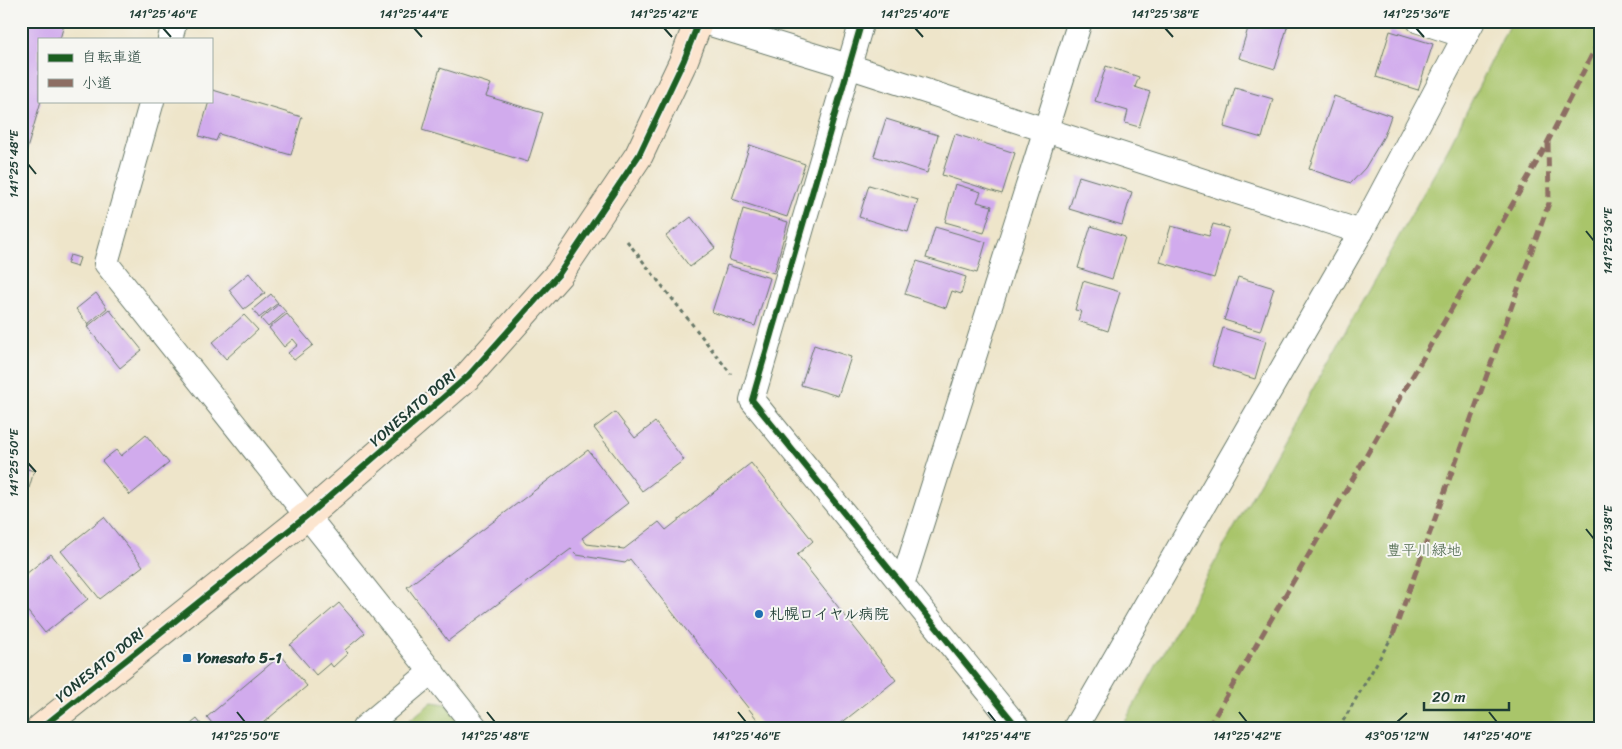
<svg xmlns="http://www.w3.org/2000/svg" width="1622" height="749" viewBox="0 0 1622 749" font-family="Sriracha,'Klee One',sans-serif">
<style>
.green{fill:#a9c56b;stroke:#648150}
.building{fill:#d1abed}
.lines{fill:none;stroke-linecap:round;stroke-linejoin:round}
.street-casing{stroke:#677868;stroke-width:26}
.secondary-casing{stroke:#677868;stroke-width:30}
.path{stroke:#677868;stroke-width:3;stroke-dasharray:4 4;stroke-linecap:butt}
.street{stroke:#fff;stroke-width:24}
.secondary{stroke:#fce5cf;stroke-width:28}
.quiet{stroke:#8d6e63;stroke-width:5;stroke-dasharray:10 5;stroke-linecap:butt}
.cycleway-casing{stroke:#f6f6f2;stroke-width:9}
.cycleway{stroke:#1b5e20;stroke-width:6}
.ticks{fill:none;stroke:#1f3d34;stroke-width:2}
.poi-dot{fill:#1f6fb2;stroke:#f6f6f2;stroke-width:2}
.labels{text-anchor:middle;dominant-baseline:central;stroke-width:4;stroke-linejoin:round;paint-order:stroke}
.street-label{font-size:15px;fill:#1f3d34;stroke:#f6f6f2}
.park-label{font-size:15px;fill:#425f42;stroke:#f6f6f2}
.poi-label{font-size:15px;font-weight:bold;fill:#1f3d34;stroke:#f6f6f2;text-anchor:start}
.neatline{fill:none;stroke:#1f3d34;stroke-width:2}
.ticks-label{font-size:12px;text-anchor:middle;fill:#1f3d34}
</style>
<rect width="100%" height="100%" fill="#f6f6f2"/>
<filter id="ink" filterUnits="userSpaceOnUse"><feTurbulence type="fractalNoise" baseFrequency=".02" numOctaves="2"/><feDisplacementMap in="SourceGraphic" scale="10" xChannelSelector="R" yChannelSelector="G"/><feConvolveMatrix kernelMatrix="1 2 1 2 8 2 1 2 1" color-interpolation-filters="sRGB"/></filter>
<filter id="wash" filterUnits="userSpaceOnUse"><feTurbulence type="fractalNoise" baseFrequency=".0096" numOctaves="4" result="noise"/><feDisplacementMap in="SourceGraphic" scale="20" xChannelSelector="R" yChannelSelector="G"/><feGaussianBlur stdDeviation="1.12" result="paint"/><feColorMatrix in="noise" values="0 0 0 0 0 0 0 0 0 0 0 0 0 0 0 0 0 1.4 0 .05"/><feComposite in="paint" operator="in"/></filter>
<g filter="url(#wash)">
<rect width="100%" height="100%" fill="#eee5ca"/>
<!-- green -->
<g class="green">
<polygon points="1511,21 1601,21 1601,728 1121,728 1445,155"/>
<polygon points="432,702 446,704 464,728 400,728"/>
</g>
<g id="blocks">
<!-- building -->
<g class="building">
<polygon points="21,21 65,21 60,39 39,39 39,101 41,101 22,166"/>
<polygon points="1263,21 1289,21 1275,69 1239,58 1249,25 1261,29"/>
<polygon points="1390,31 1433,44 1418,90 1376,77"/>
<polygon points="1106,66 1139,77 1135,87 1150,92 1139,127 1125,123 1128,111 1095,101"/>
<polygon points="440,68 491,84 486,96 543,113 528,162 422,130"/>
<polygon points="1235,88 1273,99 1262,138 1224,127"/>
<polygon points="213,90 302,117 291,155 219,134 216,141 199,136 209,101 211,101"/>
<polygon points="1334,96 1391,116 1384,136 1365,168 1351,183 1309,169"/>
<polygon points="886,119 938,135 927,173 874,156"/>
<polygon points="955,134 1015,153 1002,194 942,175"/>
<polygon points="750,145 805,164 787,217 732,199"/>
<polygon points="1079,176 1132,192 1122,225 1069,209"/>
<polygon points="955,184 981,192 977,202 992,206 984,233 945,222"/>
<polygon points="869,185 918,200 908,232 859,217"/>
<polygon points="743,209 788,222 774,273 729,260"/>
<polygon points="691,217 715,248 690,267 666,236"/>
<polygon points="1213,224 1229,228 1214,278 1160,262 1171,226 1209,236"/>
<polygon points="1091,226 1125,237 1112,279 1078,268"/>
<polygon points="935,227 986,242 977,273 926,258"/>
<polygon points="70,255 80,258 77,267 67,264"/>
<polygon points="917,261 966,277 961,294 952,291 946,308 905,294"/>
<polygon points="727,265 770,278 755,326 712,312"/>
<polygon points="249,273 265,293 244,309 229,290"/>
<polygon points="1238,277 1274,288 1260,331 1224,320"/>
<polygon points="1083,281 1120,292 1108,331 1078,321 1081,311 1075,310"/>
<polygon points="96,293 107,308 88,324 76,309"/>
<polygon points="271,294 278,303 259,318 253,309"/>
<polygon points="279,304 286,312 268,327 261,319"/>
<polygon points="109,309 142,350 120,368 87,327"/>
<polygon points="287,314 313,345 294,360 288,353 298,345 293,339 284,347 269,328"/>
<polygon points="244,315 258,330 226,359 212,343"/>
<polygon points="1223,328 1266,341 1255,379 1212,366"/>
<polygon points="814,345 851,357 838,396 801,385"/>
<polygon points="615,412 635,438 655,422 684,460 642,491 594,428"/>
<polygon points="146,435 169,463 130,495 102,461 116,450 121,456"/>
<polygon points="588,450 628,503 582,538 587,544 624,549 659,522 666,530 751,463 813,541 797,555 896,680 835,728 764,728 630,559 625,563 577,555 571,549 448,641 407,587"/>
<polygon points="21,467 34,471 22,512 21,512"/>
<polygon points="104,517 143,566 100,599 61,551"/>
<polygon points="51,554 88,599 45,633 21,603 21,578"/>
<polygon points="339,603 365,633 345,650 348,653 333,667 330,663 316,675 290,645"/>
<polygon points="281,655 307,686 257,728 216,728 207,717"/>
<polygon points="197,719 204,728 186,728"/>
</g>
</g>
</g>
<g filter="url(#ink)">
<use href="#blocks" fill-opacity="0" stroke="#677868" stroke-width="1"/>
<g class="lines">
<defs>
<g id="street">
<polyline points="701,21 848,66 1361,232"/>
<polyline points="862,21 752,400 1018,728"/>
<polyline points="1419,21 1465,36"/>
<polyline points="170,39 175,21"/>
<polyline points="152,101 106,263 476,728"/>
<polyline points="902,585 1080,21"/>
<polyline points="364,728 432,671"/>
<polyline points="1075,728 1361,232 1473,21"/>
</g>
<polyline id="secondary" points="41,728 308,515 468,376 559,274 639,155 684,60 699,21"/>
</defs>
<!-- street casing -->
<use href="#street" class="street-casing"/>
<!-- secondary casing -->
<use href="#secondary" class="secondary-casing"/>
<!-- path -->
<g class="path">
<polyline points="627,241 731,374"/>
<polyline points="1339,728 1393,635"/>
</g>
<!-- street -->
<use href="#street" class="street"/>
<!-- secondary -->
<use href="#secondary" class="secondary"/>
<!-- quiet -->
<g class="quiet">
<polyline points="1393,635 1549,203 1548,142"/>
<polyline points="1208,728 1541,155 1601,37"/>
</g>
<defs>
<g id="cycleway">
<polyline points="862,21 752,400 1018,728"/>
<polyline points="41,728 308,515 468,376 559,274 639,155 684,60 699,21"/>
</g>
</defs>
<!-- cycleway casing -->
<use href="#cycleway" class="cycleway-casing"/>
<!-- cycleway -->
<use href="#cycleway" class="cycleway"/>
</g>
</g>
<!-- ticks -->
<path class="ticks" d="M 163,28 L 171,37M 414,28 L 422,37M 664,28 L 672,37M 915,28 L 923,37M 1165,28 L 1173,37M 1416,28 L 1424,37M 28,164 L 36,174M 1586,231 L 1594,241M 28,463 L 36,472M 1586,529 L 1594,539M 237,712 L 245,722M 487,712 L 495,722M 738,712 L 746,722M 988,712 L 996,722M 1239,712 L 1247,722M 1489,712 L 1497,722M 1397,722 L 1407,713"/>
<!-- markers -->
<g class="poi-dot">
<circle cx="759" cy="614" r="5"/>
<rect x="182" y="653" width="10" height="10" rx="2.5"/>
</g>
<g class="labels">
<!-- street labels -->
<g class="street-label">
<text transform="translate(413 408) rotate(-41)">YONESATO DORI</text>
<text transform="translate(100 665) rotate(-39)">YONESATO DORI</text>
</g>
<!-- park labels -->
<g class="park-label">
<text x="1424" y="550">豊平川緑地</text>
</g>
<!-- poi labels -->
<g class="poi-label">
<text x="769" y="614">札幌ロイヤル病院</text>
<text x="197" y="658">Yonesato 5-1</text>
</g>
</g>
<!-- margin -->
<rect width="1622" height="749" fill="none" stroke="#f6f6f2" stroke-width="55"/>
<!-- legend -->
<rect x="38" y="38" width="175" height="65" fill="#f6f6f2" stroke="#a0aca6"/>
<rect x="48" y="54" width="25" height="8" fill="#1b5e20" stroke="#a0aca6"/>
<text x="82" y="62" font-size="15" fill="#1f3d34">自転車道</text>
<rect x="48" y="79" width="25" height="8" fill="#8d6e63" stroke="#a0aca6"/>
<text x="82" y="88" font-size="15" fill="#1f3d34">小道</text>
<!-- scale -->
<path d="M1424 702v8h85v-8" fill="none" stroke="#1f3d34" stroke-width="2.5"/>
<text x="1432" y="702" font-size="15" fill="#1f3d34" stroke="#f6f6f2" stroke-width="4" paint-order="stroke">20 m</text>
<rect x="28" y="28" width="1566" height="694" class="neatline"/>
<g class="ticks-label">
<text x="163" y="18">141°25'46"E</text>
<text x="414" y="18">141°25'44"E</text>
<text x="664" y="18">141°25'42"E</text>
<text x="915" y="18">141°25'40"E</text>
<text x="1165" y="18">141°25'38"E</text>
<text x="1416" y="18">141°25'36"E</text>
<text transform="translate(14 164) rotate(-90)" y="4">141°25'48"E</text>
<text transform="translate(1608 241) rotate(-90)" y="4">141°25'36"E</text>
<text transform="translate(14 463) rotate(-90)" y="4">141°25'50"E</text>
<text transform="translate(1608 539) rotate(-90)" y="4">141°25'38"E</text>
<text x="245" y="740">141°25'50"E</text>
<text x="495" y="740">141°25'48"E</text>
<text x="746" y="740">141°25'46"E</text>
<text x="996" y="740">141°25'44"E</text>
<text x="1247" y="740">141°25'42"E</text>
<text x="1397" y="740">43°05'12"N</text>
<text x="1497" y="740">141°25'40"E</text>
</g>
</svg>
